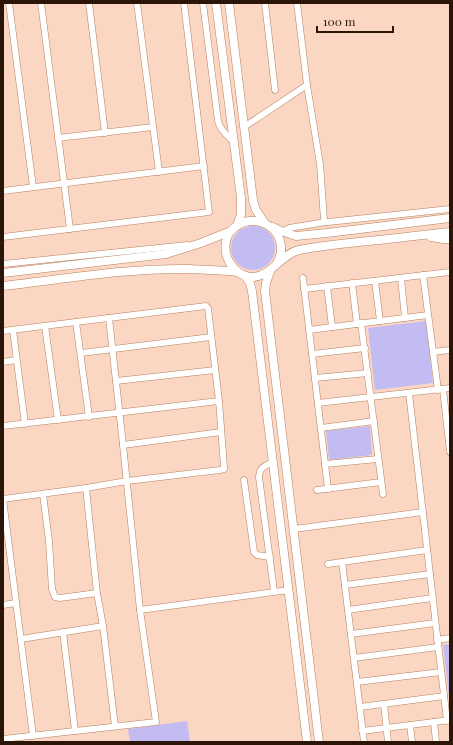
<svg xmlns="http://www.w3.org/2000/svg" width="453" height="745" viewBox="0 0 453 745" font-family="'Playfair Display',serif">
<style>
.green{fill:#c3bcf2}
.lines{fill:none;stroke-linecap:round;stroke-linejoin:round}
.street-casing{stroke:#b8805f;stroke-width:7}
.secondary-casing{stroke:#b8805f;stroke-width:9}
.street{stroke:#fff;stroke-width:6}
.secondary{stroke:#fff;stroke-width:8}
</style>
<rect width="100%" height="100%" fill="#fbd6c2"/>
<!-- green -->
<g class="green">
<circle cx="253" cy="248" r="22"/>
<polygon points="426,321 433,383 375,390 368,328"/>
<polygon points="370,426 372,455 329,460 326,431"/>
<polygon points="450,644 450,697 449,697 443,645"/>
<polygon points="187,721 190,742 130,742 128,729"/>
</g>
<g class="lines">
<defs>
<g id="street">
<polyline points="9,3 33,187"/>
<polyline points="41,3 70,229"/>
<polyline points="89,3 105,133"/>
<polyline points="137,3 159,172"/>
<path d="M 203,3 L 218,121 C 220,130 227,135 234,142"/>
<polyline points="265,3 275,90"/>
<polyline points="297,3 307,85 320,164 324,220 326,222 328,222 450,209"/>
<polyline points="244,127 307,85"/>
<polyline points="58,138 153,127"/>
<polyline points="3,191 204,166"/>
<polyline points="282,232 289,228 326,222"/>
<polyline points="3,237 209,212 184,3"/>
<polyline points="3,264 187,245"/>
<polyline points="423,275 438,390"/>
<polyline points="303,278 328,489"/>
<polyline points="401,278 405,318"/>
<polyline points="375,281 380,321"/>
<polyline points="352,283 357,324"/>
<polyline points="327,286 332,327"/>
<polyline points="304,289 450,272"/>
<polyline points="76,322 89,417"/>
<polyline points="361,323 383,494"/>
<polyline points="45,326 58,420"/>
<polyline points="13,330 25,424"/>
<polyline points="309,330 428,315"/>
<polyline points="3,331 206,306 208,308 219,401 224,467 224,469 220,470 127,481 86,488 3,499"/>
<polyline points="433,352 450,350"/>
<polyline points="81,353 211,337"/>
<polyline points="312,354 365,348"/>
<polyline points="3,362 16,360"/>
<polyline points="315,378 368,373"/>
<polyline points="116,381 215,370"/>
<polyline points="443,389 450,452"/>
<polyline points="409,393 447,721"/>
<polyline points="318,403 450,388"/>
<polyline points="3,426 219,401"/>
<polyline points="321,428 374,421"/>
<polyline points="123,445 221,432"/>
<path d="M 273,462 C 265,466 260,466 259,477 L 274,591"/>
<polyline points="325,464 378,459"/>
<polyline points="244,480 254,552 257,555 270,557"/>
<polyline points="86,488 97,593 103,626 115,726"/>
<polyline points="317,490 381,482"/>
<polyline points="43,494 49,541 52,589 55,597 60,598 97,593"/>
<polyline points="3,499 33,736"/>
<polyline points="294,529 423,512"/>
<polyline points="342,562 364,742"/>
<polyline points="328,564 427,550"/>
<polyline points="345,585 430,574"/>
<polyline points="3,605 16,603"/>
<polyline points="140,610 289,590"/>
<polyline points="348,610 432,598"/>
<polyline points="63,632 75,731"/>
<polyline points="351,634 435,623"/>
<polyline points="21,639 103,626"/>
<polyline points="437,640 450,638"/>
<polyline points="354,658 438,647"/>
<polyline points="357,682 441,672"/>
<polyline points="384,704 388,742"/>
<polyline points="360,707 444,696"/>
<polyline points="434,722 436,742"/>
<polyline points="410,725 412,742"/>
<polyline points="362,731 450,720"/>
<polyline points="3,739 156,722 140,610 123,445 109,318"/>
</g>
<g id="secondary">
<polyline points="216,3 241,198 241,214 237,226"/>
<polyline points="229,3 253,200 256,210 264,222"/>
<polyline points="273,227 281,231 296,236 327,233 450,218"/>
<polyline points="431,237 443,239 450,239"/>
<path d="M 276,265 C 278,261 281,256 281,251 C 283,223 247,210 230,232 C 218,249 231,277 253,277 C 272,276 281,254 299,250 C 319,246 339,244 359,242 C 390,239 420,235 450,232"/>
<polyline points="271,269 266,283 265,291 319,742"/>
<polyline points="3,273 166,254 201,243 231,231"/>
<polyline points="245,276 250,283 252,291 307,742"/>
<path d="M 3,286 C 65,279 127,268 189,269 C 206,270 222,270 238,272"/>
</g>
</defs>
<!-- street casing -->
<use href="#street" class="street-casing"/>
<!-- secondary casing -->
<use href="#secondary" class="secondary-casing"/>
<!-- street -->
<use href="#street" class="street"/>
<!-- secondary -->
<use href="#secondary" class="secondary"/>
</g>
<!-- border -->
<rect width="453" height="745" fill="none" stroke="#2a1508" stroke-width="8"/>
<!-- scale -->
<path d="M317 26v6h76v-6" fill="none" stroke="#2a1508" stroke-width="2"/>
<text x="323" y="26" font-size="12" fill="#2a1508" stroke="#fbd6c2" stroke-width="3" paint-order="stroke">100 m</text>
</svg>
